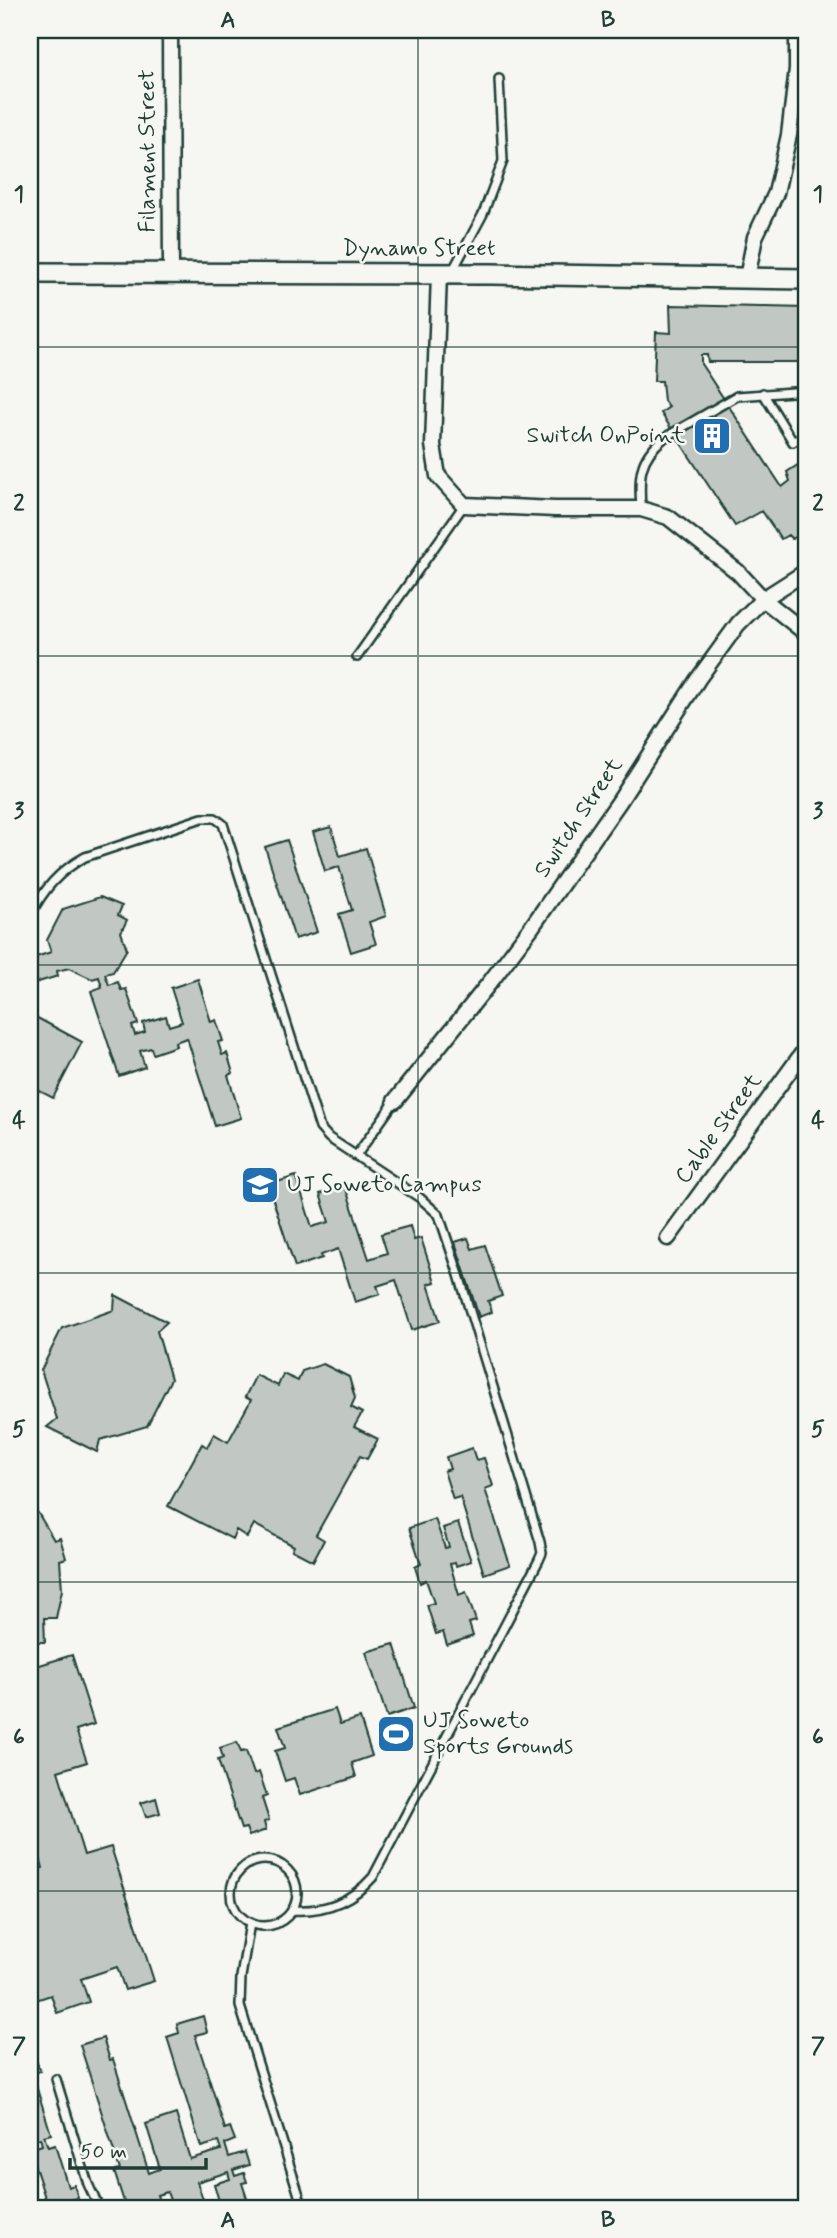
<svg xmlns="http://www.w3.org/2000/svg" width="837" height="2238" viewBox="0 0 837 2238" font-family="Mynerve,sans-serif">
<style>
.building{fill:#c1c8c3;stroke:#1f3d34;stroke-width:2}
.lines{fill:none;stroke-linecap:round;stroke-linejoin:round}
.service-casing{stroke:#1f3d34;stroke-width:12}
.minor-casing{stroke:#1f3d34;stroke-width:19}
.tertiary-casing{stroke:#1f3d34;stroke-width:24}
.service{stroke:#f6f6f2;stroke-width:7}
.minor{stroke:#f6f6f2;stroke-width:14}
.tertiary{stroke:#f6f6f2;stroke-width:19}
.grid{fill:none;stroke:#1f3d34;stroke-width:2;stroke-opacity:0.55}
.labels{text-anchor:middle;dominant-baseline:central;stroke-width:5;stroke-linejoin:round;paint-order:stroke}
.street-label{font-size:23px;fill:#1f3d34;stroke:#f6f6f2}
.poi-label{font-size:23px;fill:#1f3d34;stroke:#f6f6f2;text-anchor:start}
.neatline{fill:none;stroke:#1f3d34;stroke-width:2.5}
.grid-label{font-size:23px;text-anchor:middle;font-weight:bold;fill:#1f3d34}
</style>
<rect width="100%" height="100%" fill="#f6f6f2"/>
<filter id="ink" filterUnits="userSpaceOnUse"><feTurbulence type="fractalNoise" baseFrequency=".0143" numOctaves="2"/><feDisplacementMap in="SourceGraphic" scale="14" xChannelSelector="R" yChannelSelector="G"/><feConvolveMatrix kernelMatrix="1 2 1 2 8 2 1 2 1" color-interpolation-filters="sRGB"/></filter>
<g filter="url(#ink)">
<!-- building -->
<g class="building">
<polygon points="670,305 807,308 807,362 708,362 707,355 701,355 701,364 782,487 790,481 787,472 807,459 807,530 792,539 788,535 781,539 762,511 735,526 661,413 669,407 664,401 662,381 654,381 656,332 671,333"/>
<polygon points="331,827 340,856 366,848 386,916 369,922 376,944 351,952 339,914 352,910 339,867 325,871 313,832"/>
<polygon points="287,840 317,932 295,939 265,847"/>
<polygon points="100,897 122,906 118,915 127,920 121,932 127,949 113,972 105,974 109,985 118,982 121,990 126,989 138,1024 132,1026 135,1035 145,1032 143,1023 166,1016 169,1026 182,1022 171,988 198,979 211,1022 216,1020 223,1041 218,1042 222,1055 227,1053 233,1073 228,1075 241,1118 215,1126 187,1038 175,1042 176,1046 153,1054 151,1048 140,1051 145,1067 119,1076 91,991 102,987 99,977 92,979 69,968 57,971 58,976 35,983 30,967 30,959 51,952 47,940 63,909"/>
<polygon points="30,1014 82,1042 53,1098 30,1086"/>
<polygon points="296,1176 312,1227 329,1222 320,1194 345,1186 369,1259 387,1253 381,1234 410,1226 414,1240 421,1238 435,1282 428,1284 440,1321 412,1330 396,1280 377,1286 380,1294 355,1302 338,1249 321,1255 322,1258 295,1267 268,1185"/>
<polygon points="468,1238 472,1249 485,1245 502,1296 488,1301 492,1312 479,1317 455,1242"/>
<polygon points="115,1295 167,1322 157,1331 171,1379 147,1426 100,1440 97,1452 47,1427 57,1419 41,1370 62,1328 114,1310"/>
<polygon points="323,1364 349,1377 355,1398 351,1407 362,1413 354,1427 378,1439 367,1459 360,1456 316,1535 324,1540 313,1561 292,1550 294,1546 254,1524 247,1537 236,1530 232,1539 168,1506 202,1444 207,1447 214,1434 228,1442 251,1400 245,1397 256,1375 278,1386 283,1374 298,1381 302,1371"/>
<polygon points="472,1448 476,1460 484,1458 493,1486 485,1489 510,1565 484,1574 460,1497 453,1499 444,1471 450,1469 446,1457"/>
<polygon points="30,1504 38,1513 54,1540 60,1538 66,1558 60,1560 62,1590 56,1618 44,1618 45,1642 30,1642"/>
<polygon points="435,1519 445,1548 449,1547 443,1528 458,1523 471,1561 456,1566 455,1563 450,1564 459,1595 466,1592 476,1621 469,1623 473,1636 447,1645 443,1632 436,1634 427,1605 434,1603 426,1580 420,1583 415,1567 421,1564 409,1528"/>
<polygon points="394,1644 414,1708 387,1717 366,1652"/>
<polygon points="72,1655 94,1724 76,1730 87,1762 58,1771 84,1855 111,1847 154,1981 125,1990 117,1967 81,1979 89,2002 57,2013 51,1995 36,2000 30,1981 30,1873 43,1868 30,1824 30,1668"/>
<polygon points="335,1709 340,1724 360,1718 372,1756 352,1763 356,1777 300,1795 294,1778 285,1781 275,1751 285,1748 278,1727"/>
<polygon points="237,1742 241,1752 246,1751 254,1774 259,1772 267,1796 262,1798 269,1820 264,1822 266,1830 249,1836 246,1828 241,1829 218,1760 223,1758 220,1748"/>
<polygon points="156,1798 160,1813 146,1817 141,1803"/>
<polygon points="203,2016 207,2032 195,2035 225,2129 230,2127 235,2140 225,2144 229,2157 245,2152 249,2165 233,2170 235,2176 244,2173 247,2182 242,2183 250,2208 221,2208 214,2184 230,2179 228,2172 197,2182 206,2208 173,2208 167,2192 157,2195 161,2208 126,2208 114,2171 120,2170 80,2045 103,2038 110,2060 113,2059 149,2173 160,2169 146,2124 176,2114 190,2159 221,2150 218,2142 201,2147 167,2037 179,2033 177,2024"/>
<polygon points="31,2045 40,2071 30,2074 30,2046"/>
<polygon points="34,2079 51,2134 44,2136 48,2147 55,2145 68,2187 74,2185 78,2198 72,2199 74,2204 64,2208 36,2208 47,2204 30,2151 30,2149 42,2145 40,2138 30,2141 30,2081"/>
</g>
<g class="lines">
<defs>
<g id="service">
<polyline points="453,270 483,214 503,161 499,79"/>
<polyline points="763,393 793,442 807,433"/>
<path d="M 641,509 C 639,477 638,459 664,438 L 737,396 L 807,391"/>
<polyline points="357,657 464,505"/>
<path d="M 30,916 C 43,890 59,871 85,857 L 202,818 L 215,818 L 223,824 L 320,1128 L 329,1138 L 420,1198 L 439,1215 L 459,1275 L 540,1542 L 542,1553 L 539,1560 L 373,1877 C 351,1902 325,1912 292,1910"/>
<polyline points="356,1156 395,1101"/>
<circle cx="264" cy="1893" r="33"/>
<polyline points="250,1923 241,1977 240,2006 303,2208"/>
<polyline points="56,2079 88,2184 99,2208"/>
</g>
<g id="minor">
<polyline points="170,30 171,273"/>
<polyline points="439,274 433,445 438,476 464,505 555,509 641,509 668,517 738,572 763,599 807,634"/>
<polyline points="747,278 755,237 776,193 789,135 797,69 797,30"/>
<polyline points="395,1101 491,981 531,928 619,802 698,679 738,624 763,599 807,571"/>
<polyline points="668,1238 807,1047"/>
</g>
<polyline id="tertiary" points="30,273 492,274 807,279"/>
</defs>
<!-- service casing -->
<use href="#service" class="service-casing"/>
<!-- minor casing -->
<use href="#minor" class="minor-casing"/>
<!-- tertiary casing -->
<use href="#tertiary" class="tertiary-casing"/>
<!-- service -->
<use href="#service" class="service"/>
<!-- minor -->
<use href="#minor" class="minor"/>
<!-- tertiary -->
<use href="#tertiary" class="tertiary"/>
</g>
</g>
<!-- grid -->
<path class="grid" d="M 418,30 L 418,2208M 30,347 L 807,347M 30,656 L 807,656M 30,965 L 807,965M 30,1273 L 807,1273M 30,1582 L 807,1582M 30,1891 L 807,1891"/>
<!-- icons -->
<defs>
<symbol id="building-square" viewBox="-11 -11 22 22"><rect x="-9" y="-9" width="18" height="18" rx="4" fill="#1f6fb2" stroke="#f6f6f2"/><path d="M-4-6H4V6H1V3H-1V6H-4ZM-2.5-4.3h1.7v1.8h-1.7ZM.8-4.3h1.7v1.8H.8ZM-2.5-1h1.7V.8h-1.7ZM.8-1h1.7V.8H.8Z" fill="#fff"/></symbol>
<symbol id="university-square" viewBox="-11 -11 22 22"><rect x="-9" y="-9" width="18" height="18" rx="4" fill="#1f6fb2" stroke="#f6f6f2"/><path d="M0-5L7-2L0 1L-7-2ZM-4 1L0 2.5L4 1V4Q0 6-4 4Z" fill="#fff"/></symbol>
<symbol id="stadium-square" viewBox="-11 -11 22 22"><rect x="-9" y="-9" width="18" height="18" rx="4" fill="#1f6fb2" stroke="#f6f6f2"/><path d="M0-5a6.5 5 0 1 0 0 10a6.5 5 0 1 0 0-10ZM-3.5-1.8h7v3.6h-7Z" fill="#fff"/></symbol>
</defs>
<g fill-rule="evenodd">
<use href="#building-square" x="690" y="414" width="44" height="44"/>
<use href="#university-square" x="238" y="1163" width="44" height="44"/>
<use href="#stadium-square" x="374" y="1712" width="44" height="44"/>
</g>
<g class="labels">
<!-- street labels -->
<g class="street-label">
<text transform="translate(148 151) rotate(-90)">Filament Street</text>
<text x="419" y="249">Dynamo Street</text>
<text transform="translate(579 818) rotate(-56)">Switch Street</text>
<text transform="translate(719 1129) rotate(-54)">Cable Street</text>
</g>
<!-- poi labels -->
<g class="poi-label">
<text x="685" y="436" text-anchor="end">Switch OnPoint</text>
<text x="287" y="1185">UJ Soweto Campus</text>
<text x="423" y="1721">UJ Soweto<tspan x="423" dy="26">Sports Grounds</tspan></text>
</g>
</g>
<!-- margin -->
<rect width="837" height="2238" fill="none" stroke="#f6f6f2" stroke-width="77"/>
<!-- scale -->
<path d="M70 2158v10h136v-10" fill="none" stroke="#1f3d34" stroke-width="3.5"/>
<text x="80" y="2158" font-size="21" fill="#1f3d34" stroke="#f6f6f2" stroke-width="5" paint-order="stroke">50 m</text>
<rect x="38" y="38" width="760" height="2162" class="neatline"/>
<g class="grid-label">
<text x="228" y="27">A</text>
<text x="608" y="27">B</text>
<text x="19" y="201">1</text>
<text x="818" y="201">1</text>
<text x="19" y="510">2</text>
<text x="818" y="510">2</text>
<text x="19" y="818">3</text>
<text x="818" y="818">3</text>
<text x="19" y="1127">4</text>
<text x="818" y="1127">4</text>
<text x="19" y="1436">5</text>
<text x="818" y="1436">5</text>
<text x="19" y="1744">6</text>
<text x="818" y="1744">6</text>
<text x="19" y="2053">7</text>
<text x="818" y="2053">7</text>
<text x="228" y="2227">A</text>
<text x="608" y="2227">B</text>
</g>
</svg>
